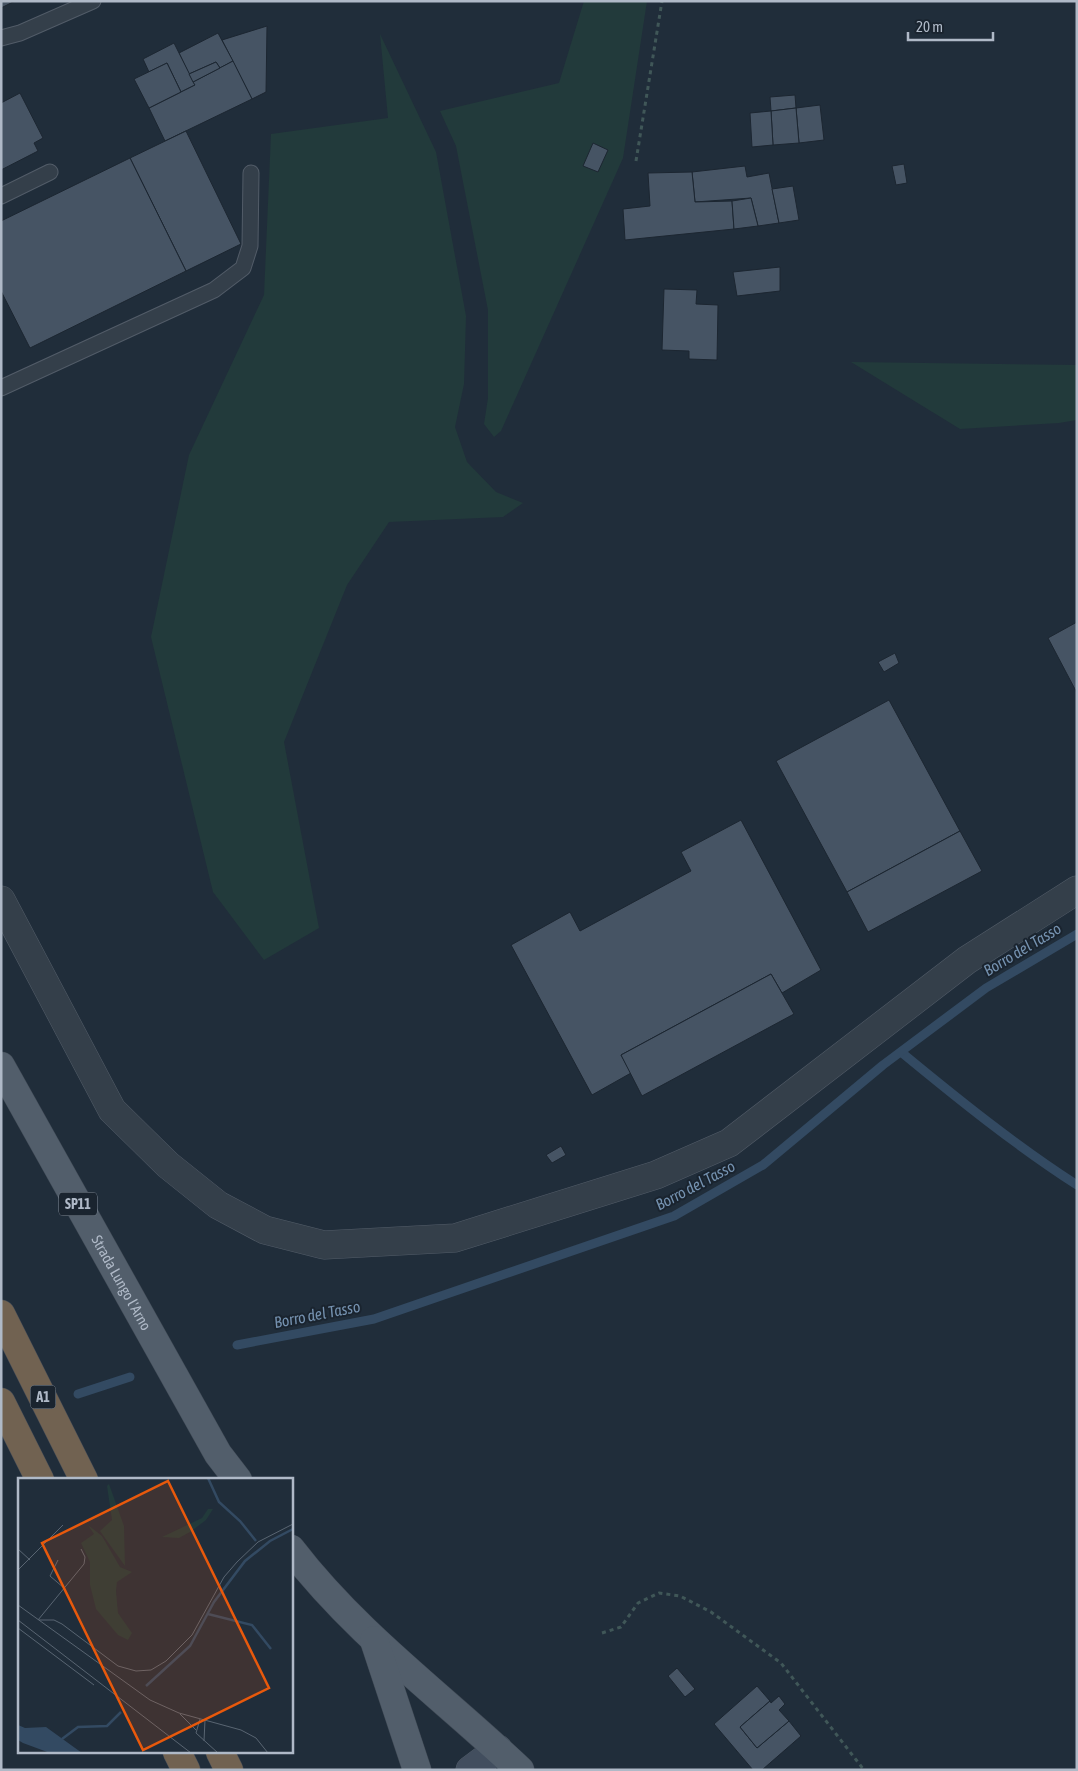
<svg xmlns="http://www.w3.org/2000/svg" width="1078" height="1771" viewBox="0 0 1078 1771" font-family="'Asap Condensed',sans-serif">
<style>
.green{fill:#223a3b}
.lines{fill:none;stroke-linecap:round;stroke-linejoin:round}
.stream{stroke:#334a62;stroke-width:9}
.building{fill:#465464;stroke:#1c2631}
.lane-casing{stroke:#525c68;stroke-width:17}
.street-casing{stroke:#525c68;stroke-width:29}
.secondary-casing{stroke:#525c68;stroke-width:29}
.primary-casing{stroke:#3e4854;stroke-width:29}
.highway-casing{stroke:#3f4955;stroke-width:29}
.path{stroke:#405758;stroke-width:3;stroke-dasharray:4 4;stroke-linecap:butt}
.lane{stroke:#343f4a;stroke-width:15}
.street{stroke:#343f4a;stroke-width:28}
.secondary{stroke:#424e5e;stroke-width:28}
.primary{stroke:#525e6b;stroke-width:28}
.highway{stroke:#716251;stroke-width:28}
.labels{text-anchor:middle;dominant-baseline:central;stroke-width:4;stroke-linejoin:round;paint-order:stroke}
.shield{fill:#1a242f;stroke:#828c99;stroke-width:1}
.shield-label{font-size:14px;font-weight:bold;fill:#afb9c7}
.street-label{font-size:15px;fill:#afb9c7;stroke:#1a242f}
.water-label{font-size:16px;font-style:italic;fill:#7592b0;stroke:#1a242f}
.inset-river{fill:none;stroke:#334a62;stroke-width:2.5}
.inset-road{fill:none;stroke:#596572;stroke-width:1}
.view{fill:#e8590c;fill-opacity:0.15;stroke:#e8590c;stroke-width:2.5}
.inset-edge{fill:none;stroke:#afb9c7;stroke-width:2.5}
</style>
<rect width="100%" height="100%" fill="#202d3a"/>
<!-- green -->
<g class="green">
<polygon points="584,1 647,1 623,158 501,431 494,437 484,424 488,398 488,310 456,146 440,111 559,83"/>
<polygon points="380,34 436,152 466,316 464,384 455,427 467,462 496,492 523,503 503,517 389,522 347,585 284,742 319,928 264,960 213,892 151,637 189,455 264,295 271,134 388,118"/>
<polygon points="851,362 1077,365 1077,420 1059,423 960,429"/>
</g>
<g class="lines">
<!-- stream -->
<g class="stream">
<path d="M 901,1052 C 958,1099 1015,1145 1077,1185"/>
<polyline points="237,1345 374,1319 674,1216 763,1165 883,1065 986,988 1077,934"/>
<polyline points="78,1394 130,1377"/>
</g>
</g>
<!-- building -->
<g class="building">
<polygon points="1,1 15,1 1,8"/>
<polygon points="267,26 266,92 252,99 222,40"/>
<polygon points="218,33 233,61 220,68 216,62 189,74 179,53"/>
<polygon points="174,43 195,85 181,92 167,63 149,72 143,59"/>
<polygon points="233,61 252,99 165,141 149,108 195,85 193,82"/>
<polygon points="216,62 220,68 193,82 189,74"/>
<polygon points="167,63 181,92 149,108 134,79"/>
<polygon points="20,93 43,138 34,143 38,151 1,170 1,103"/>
<polygon points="795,95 796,108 771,111 770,97"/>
<polygon points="820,105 824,140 799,143 796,108"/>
<polygon points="796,108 799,143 773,145 771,111"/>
<polygon points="771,111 773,145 752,147 750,113"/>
<polygon points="186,131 241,244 186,271 130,158"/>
<polygon points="593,143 608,150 598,172 583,166"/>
<polygon points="130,158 186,271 30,348 1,291 1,221"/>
<polygon points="904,164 907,183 896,185 892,166"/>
<polygon points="745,166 747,177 769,173 779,223 758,226 751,198 695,202 692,172"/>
<polygon points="692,172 695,202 732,201 734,229 625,240 623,209 650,206 648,173"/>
<polygon points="793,186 799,220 779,223 772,189"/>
<polygon points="751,198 758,226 734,229 732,201"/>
<polygon points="780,267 780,291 737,296 733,272"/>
<polygon points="664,289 697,290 696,304 718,305 717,360 689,359 689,351 662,350"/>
<polygon points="1077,622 1077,693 1048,638"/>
<polygon points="895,653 899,663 884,672 878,662"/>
<polygon points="889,700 960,831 847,892 776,761"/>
<polygon points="741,820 821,970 782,993 771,974 621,1055 631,1073 592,1095 511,945 570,912 580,931 691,871 681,852"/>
<polygon points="960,831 982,871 868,932 847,892"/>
<polygon points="771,974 794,1014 642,1096 621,1055"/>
<polygon points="561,1146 566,1155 552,1163 546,1155"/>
<polygon points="677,1668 695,1689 685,1697 668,1676"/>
<polygon points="757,1686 770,1701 740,1727 757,1748 789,1721 801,1736 762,1770 753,1770 714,1724"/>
<polygon points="779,1696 785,1704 779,1710 789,1721 757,1748 740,1727 770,1701 771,1703"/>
</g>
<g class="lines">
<defs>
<g id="lane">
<polyline points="1,38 20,33 93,1"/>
<polyline points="1,196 50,172"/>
<polyline points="1,388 214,290 243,268 250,246 251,173"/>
</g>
<polyline id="street" points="1,900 112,1110 168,1165 218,1205 265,1230 324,1245 455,1238 656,1175 729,1143 967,960 1077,890"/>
<polyline id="secondary" points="470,1770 498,1749"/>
<g id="primary">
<path id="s1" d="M 1,1066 L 218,1454 L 238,1480"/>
<path d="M 291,1549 C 356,1634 443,1697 520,1770"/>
<polyline points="374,1640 417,1770"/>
</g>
<g id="highway">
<polyline points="1,1314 84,1480"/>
<polyline points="1,1402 40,1480"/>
<polyline points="177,1752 186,1770"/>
<polyline points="220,1752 229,1770"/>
</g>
</defs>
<!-- lane casing -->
<use href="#lane" class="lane-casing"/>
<!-- street casing -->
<use href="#street" class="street-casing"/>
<!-- secondary casing -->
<use href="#secondary" class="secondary-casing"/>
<!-- primary casing -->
<use href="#primary" class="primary-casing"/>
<!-- highway casing -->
<use href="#highway" class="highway-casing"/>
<!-- path -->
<g class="path">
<polyline points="636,161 662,1"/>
<polyline points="602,1633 621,1627 638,1603 659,1593 680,1596 711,1612 781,1663 864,1770"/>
</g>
<!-- lane -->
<use href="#lane" class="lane"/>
<!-- street -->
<use href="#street" class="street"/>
<!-- secondary -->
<use href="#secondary" class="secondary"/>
<!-- primary -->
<use href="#primary" class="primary"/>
<!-- highway -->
<use href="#highway" class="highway"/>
</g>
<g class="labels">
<!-- shield labels -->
<g class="shield">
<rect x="59" y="1192.5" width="38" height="23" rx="4"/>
<rect x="30.5" y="1385.5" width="25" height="23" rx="4"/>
</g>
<g class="shield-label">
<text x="78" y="1204">SP11</text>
<text x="43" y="1397">A1</text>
</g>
<!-- street labels -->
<g class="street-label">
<text stroke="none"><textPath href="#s1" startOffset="248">Strada Lungo l'Arno</textPath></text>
</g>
<!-- water labels -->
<g class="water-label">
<text transform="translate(1022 949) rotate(-31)">Borro del Tasso</text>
<text transform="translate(695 1185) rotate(-28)">Borro del Tasso</text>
<text transform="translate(317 1314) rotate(-11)">Borro del Tasso</text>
</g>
</g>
<!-- overview -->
<g transform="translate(18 1478)">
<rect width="275" height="275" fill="#202d3a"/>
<path d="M 91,6 L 106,48 L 107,88 L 82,53 L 94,42 L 89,8 ZM 190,31 L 195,31 L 188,42 L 172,54 L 161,60 L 144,59 L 184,40 ZM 70,47 L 84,58 L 102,89 L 114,94 L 99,104 L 98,113 L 100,135 L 114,155 L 110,162 L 100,157 L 78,131 L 72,107 L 72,84 L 63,65 L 76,56 Z" fill="#223a3b"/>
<path d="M 0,247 L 7,250 L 28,249 L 64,275 L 32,275 L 5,265 L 0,262 Z" fill="#334a62"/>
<path class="inset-river" d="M 190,0 L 201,24 L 222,43 L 238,63M 190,136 L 234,147 L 253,171M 128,208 L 172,168 L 196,124 L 227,83 L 252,63 L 275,51M 44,261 L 60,249 L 89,248 L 103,234"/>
<path class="inset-road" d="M 0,71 L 12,82M 40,82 L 32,98 L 46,110M 0,92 L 45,47M 0,127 L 132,222 L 161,235 L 223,252 L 238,260 L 250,275M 0,142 L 173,275M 20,142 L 66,86 L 67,79 L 63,71M 21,142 L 36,142 L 44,146 L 100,188 L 118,193 L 133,192 L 148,183 L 174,157 L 206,99 L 219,84 L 240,64 L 275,46M 0,150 L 76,207M 162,236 L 178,252M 182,241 L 178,255 L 200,275M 186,263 L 187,242"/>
<path class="view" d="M 150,3 L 251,210 L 125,272 L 24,65 Z"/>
<rect width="275" height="275" class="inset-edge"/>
</g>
<!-- border -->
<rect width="1078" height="1771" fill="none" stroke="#afb9c7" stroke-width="5"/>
<!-- scale -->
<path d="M908 32v8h85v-8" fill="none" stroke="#afb9c7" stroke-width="2.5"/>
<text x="916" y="32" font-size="15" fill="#afb9c7" stroke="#1a242f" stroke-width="4" paint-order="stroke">20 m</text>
</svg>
